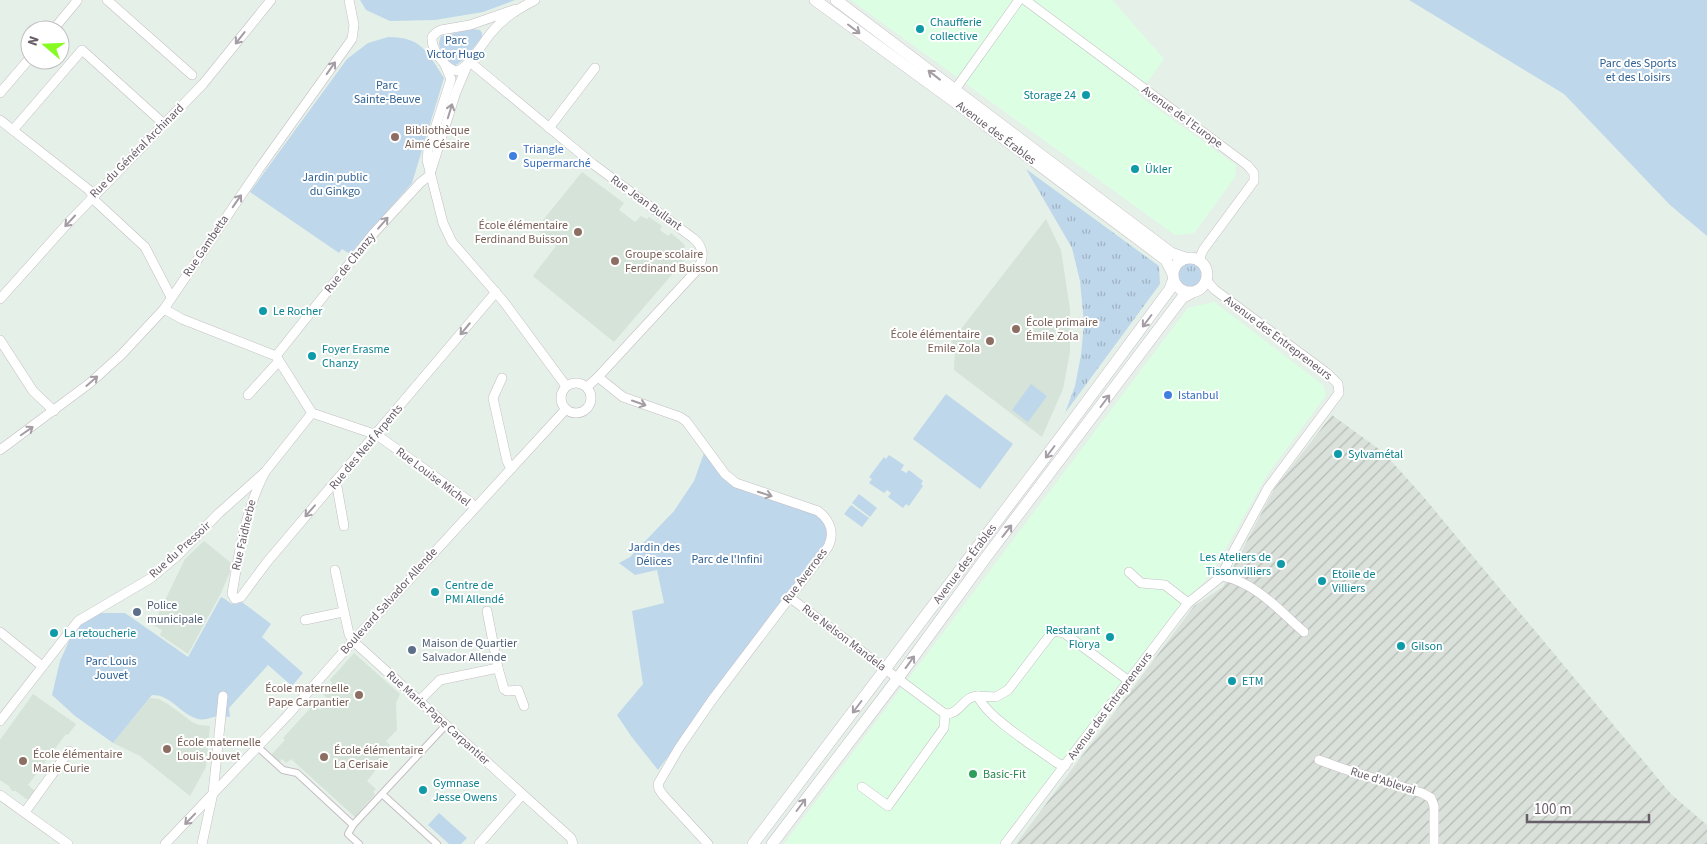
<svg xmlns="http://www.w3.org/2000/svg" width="1707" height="844" viewBox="0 0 1707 844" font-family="'Source Sans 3',sans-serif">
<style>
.commercial{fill:#dcffe4}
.industrial{fill:url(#industrial-furrows)}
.education{fill:#d6e3d9}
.grass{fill:url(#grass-tufts)}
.green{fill:#bfd7eb}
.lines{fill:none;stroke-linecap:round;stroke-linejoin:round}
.pedestrian-casing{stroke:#c5bdc4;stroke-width:8}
.minor-casing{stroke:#c5bdc4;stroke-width:10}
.secondary-casing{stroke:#c7bec7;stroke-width:12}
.pedestrian{stroke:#fff;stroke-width:6}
.minor{stroke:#fff;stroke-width:9}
.secondary{stroke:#fff;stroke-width:11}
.oneway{stroke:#a49ea4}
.culture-dot{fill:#0f9aa8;stroke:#fff;stroke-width:2}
.education-dot{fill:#8d6e63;stroke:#fff;stroke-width:2}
.shop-dot{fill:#3f7fe0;stroke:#fff;stroke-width:2}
.service-dot{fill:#5c6f8a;stroke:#fff;stroke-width:2}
.leisure-dot{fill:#2e9e5b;stroke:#fff;stroke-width:2}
.labels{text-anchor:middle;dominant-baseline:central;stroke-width:4;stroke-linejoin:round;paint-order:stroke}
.culture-label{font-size:12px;fill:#0d838f;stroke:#fff;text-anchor:start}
.park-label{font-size:12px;fill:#2f6194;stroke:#fff}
.street-label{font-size:12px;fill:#675d67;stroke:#fff}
.education-label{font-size:12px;fill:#785e54;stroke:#fff;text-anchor:start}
.shop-label{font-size:12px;fill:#366cbe;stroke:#fff;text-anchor:start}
.service-label{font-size:12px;fill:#4e5e75;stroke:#fff;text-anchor:start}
.leisure-label{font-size:12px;fill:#27864d;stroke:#fff;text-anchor:start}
</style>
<defs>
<pattern id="industrial-furrows" width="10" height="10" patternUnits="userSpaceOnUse" patternTransform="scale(1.25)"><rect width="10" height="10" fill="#dae1db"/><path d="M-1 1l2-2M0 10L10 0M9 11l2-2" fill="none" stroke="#b5bab5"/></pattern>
<pattern id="grass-tufts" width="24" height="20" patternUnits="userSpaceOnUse" patternTransform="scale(1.25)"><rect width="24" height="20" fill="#bfd7eb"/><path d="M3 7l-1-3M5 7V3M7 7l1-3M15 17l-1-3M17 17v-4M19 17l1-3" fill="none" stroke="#9fb2c2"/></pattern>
</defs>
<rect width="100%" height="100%" fill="#e5f1e8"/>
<!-- commercial -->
<g class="commercial">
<polygon points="851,0 1112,0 1164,59 1138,95 1236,165 1235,177 1194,233 1175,235"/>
<polygon points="1214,302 1323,385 1326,395 1267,475 1212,573 1170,618 1001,844 784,844 1188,308"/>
</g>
<!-- industrial -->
<polygon class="industrial" points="1332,415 1383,452 1422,495 1671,794 1707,825 1707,844 1016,844 1194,606 1223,587 1274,489"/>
<!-- education -->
<g class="education">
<polygon points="582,172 624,203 619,210 635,222 641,216 647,219 649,217 662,226 660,230 668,236 671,233 684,244 687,257 614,342 533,276 556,246 536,229"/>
<polygon points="1046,219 1061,250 1070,309 1070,352 1063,389 1042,437 954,370 955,345 951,342"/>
<polygon points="204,541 231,563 230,572 220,595 188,654 160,635 162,630 153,625 185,559"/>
<polygon points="354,653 400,694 396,703 397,730 386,741 390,745 378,767 367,781 376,789 373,792 375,794 355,817 291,759 286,763 282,759 279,762 271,755 285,740 283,738 314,704 320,710 329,700 323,694 332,683 330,680"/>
<polygon points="33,694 76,724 68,735 66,734 28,785 35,791 29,799 26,799 16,791 12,791 9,786 0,780 0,740"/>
<polygon points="150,698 159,699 168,704 192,722 199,725 210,726 206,767 190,796 140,756 113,743"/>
</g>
<!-- grass -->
<g class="grass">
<polygon points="1026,169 1159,266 1160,284 1065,413 1075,386 1081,355 1084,323 1080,281 1072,248"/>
<circle cx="1190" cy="275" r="12"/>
</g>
<!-- green -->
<g class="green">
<polygon points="360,0 515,0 483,12 435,20 390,21 366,10"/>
<polygon points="1409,0 1707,0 1707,236 1670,205 1564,94"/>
<path d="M 472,29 L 480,30 L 482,33 L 482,37 C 478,42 461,65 455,65 C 448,66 440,50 439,44 C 439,41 440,39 441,36 Z"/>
<path d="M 388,37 C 422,37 427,52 444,78 L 412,183 L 350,254 L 342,249 L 339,253 L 250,192 L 347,59 L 368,43 Z"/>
<polygon points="1031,384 1047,396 1028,422 1012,410"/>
<polygon points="946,394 1013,444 980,489 913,439"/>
<polygon points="704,453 728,482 744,490 820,515 827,524 827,544 658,770 631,736 617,715 643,684 632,611 664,603 657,570 635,575 619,563 630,557 674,511 694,481"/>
<polygon points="889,455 904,465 901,470 906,473 909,470 923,481 921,484 923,486 909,506 906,504 903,508 888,497 891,493 887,490 884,493 869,483 872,479 869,477 884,457 886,459"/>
<polygon points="859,494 877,508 870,517 852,503"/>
<polygon points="851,505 869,518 862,527 844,514"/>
<path d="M 221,597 C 232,602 229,607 242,602 L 271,624 L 262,637 L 303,673 L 292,686 L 268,665 L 229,708 L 230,717 C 226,717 222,716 218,716 C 211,717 206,721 198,719 C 181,715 172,695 152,695 L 113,743 L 75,716 L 52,695 L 60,661 L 78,621 L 89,613 L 125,613 L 188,657 Z"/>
<polygon points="439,813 467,838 461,844 449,844 428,825"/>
</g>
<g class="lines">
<defs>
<g id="pedestrian">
<polyline points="261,750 283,770 297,773 353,825 348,834 359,844"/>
<polyline points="382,794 437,844"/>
<polyline points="353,825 446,725"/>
</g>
<g id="minor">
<polyline points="107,0 192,75"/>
<polyline points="1025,0 1247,165 1254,173 1254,181 1203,250 1199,260"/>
<path d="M 516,9 L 470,25 L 441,30 L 437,32 L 432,37 C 431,49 445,70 458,71 C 472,63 481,45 491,33 C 503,18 518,9 535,0"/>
<polyline points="53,30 77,1 76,0"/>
<path d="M 470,62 L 593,164 L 693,238 C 704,247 705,258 697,270 L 598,377 L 587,387"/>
<polyline points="444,63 451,79 428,150 427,160 443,223 452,242 504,302 566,386"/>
<polyline points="954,91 1019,0"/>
<polyline points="0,93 30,58"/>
<polyline points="0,120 89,190 93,196"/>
<polyline points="549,128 595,68"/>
<polyline points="13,130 82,50 164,124"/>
<polyline points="430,174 456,92 467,66"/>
<polyline points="92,198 145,247 171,297"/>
<polyline points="1206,280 1215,290 1327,373 1338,384 1339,393 1268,488 1228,562 1222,576"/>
<polyline points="0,299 68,223 203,84 271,0"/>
<polyline points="164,309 182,319 276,356 312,413 377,435 469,501 474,507"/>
<polyline points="0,340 33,391 54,411"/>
<polyline points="276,356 373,234 420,183 430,175"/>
<path d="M 598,377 L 623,397 L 680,417 L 686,421 L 725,474 L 736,483 L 818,511 C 830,520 835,533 828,547 L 712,700 L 679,748 L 658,784 L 659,789 L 663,795 L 708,844"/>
<polyline points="502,378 493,398 507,461 511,469"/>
<circle cx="576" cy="398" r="15"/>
<polyline points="248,395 279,361"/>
<polyline points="0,450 90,383 121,355 164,309 259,169 352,39 354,25 349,0"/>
<path d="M 265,472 C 245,511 239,553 232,594 L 235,599 L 241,597 L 267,562 L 496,292"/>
<polyline points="336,481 344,526"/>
<polyline points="335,570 349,634 353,641 571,838 573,844"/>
<polyline points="1129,572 1141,583 1165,585 1188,603"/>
<polyline points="789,597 945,714"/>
<polyline points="305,620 343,612"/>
<polyline points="0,632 42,666"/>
<polyline points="498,668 504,689 507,691 518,690 524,706"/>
<polyline points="978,696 996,697 1008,690 1050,635 1055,631 1064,633 1129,681"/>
<polyline points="420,700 440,680 498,668 487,611"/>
<polyline points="0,721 78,621 151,578 176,557 219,513 265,472 312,413"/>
<polyline points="1319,760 1344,769 1422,793 1431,798 1434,806 1434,844"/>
<path d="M 862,787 L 888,806 L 944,728 L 945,714 C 960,715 963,696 978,696 C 986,717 1037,748 1057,763 L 1065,766"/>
<polyline points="0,795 68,844"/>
<polyline points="25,812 69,751"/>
<polyline points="165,844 287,716 353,641 566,409"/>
<polyline points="202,844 213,793 223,696"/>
<polyline points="479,844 522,795"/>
<path d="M 1005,844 L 1177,617 L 1188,603 L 1222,576 C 1255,582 1280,611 1304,632"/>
</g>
<g id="secondary">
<polyline points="815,0 963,108 1166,260 1172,272"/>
<polyline points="836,0 1171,253 1185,258"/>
<circle cx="1190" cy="275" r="17"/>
<polyline points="753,844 1065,431 1170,289 1173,281"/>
<polyline points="772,844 898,678 987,556 1182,298 1191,293"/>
</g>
</defs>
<!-- pedestrian casing -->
<use href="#pedestrian" class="pedestrian-casing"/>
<!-- minor casing -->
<use href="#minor" class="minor-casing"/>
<!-- secondary casing -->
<use href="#secondary" class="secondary-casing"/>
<!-- pedestrian -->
<use href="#pedestrian" class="pedestrian"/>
<!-- minor -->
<use href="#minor" class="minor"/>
<!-- secondary -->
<use href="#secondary" class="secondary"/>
</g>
<!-- one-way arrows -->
<defs><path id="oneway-shaft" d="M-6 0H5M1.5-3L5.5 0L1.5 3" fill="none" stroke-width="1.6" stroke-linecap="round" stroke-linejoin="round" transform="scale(1.25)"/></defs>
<g class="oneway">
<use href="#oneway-shaft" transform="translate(854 29) rotate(37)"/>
<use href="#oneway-shaft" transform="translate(240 38) rotate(128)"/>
<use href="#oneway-shaft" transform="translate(331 68) rotate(-55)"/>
<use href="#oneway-shaft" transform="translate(934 75) rotate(-142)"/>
<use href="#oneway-shaft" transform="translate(450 111) rotate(-73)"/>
<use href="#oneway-shaft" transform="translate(237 201) rotate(-55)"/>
<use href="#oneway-shaft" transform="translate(70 221) rotate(133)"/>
<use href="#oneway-shaft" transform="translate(383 223) rotate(-49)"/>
<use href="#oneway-shaft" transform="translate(1147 321) rotate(127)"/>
<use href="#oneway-shaft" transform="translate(465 329) rotate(130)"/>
<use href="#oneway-shaft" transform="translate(92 381) rotate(-41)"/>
<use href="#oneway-shaft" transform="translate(1105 401) rotate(-53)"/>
<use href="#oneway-shaft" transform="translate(639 403) rotate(19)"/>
<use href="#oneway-shaft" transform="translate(27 431) rotate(-35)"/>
<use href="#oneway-shaft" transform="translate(1050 452) rotate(127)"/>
<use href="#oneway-shaft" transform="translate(765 494) rotate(18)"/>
<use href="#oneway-shaft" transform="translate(310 511) rotate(131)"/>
<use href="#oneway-shaft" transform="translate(1007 531) rotate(-52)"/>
<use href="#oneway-shaft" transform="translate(910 662) rotate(-54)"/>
<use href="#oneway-shaft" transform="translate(857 707) rotate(127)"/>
<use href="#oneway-shaft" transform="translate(801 805) rotate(-53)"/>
<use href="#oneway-shaft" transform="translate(190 819) rotate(134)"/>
</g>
<!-- markers -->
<g class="culture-dot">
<circle cx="920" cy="29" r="5"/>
<circle cx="1086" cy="95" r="5"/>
<circle cx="1135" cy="169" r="5"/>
<circle cx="263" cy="311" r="5"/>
<circle cx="312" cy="356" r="5"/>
<circle cx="1338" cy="454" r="5"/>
<circle cx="1281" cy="564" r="5"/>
<circle cx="1322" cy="581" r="5"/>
<circle cx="435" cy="592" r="5"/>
<circle cx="54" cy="633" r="5"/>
<circle cx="1110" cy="637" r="5"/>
<circle cx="1401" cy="646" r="5"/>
<circle cx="1232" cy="681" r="5"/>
<circle cx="423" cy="790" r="5"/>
</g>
<g class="education-dot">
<circle cx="395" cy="137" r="5"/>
<circle cx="578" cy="232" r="5"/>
<circle cx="615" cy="261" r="5"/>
<circle cx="1016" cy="329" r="5"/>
<circle cx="990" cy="341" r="5"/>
<circle cx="359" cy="695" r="5"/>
<circle cx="167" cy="749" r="5"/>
<circle cx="324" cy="757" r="5"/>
<circle cx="23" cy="761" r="5"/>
</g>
<g class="shop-dot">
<circle cx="513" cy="156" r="5"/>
<circle cx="1168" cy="395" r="5"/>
</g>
<g class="service-dot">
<circle cx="137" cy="612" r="5"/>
<circle cx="412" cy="650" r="5"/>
</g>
<circle class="leisure-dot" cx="973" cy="774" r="5"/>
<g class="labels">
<!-- culture labels -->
<g class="culture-label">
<text x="930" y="22">Chaufferie<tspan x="930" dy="14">collective</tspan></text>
<text x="1076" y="95" text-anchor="end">Storage 24</text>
<text x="1145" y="169">Ükler</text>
<text x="273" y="311">Le Rocher</text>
<text x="322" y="349">Foyer Erasme<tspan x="322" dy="14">Chanzy</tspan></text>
<text x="1348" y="454">Sylvamétal</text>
<text x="1271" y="557" text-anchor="end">Les Ateliers de<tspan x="1271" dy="14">Tissonvilliers</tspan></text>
<text x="1332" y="574">Etoile de<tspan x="1332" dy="14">Villiers</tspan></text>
<text x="445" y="585">Centre de<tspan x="445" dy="14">PMI Allendé</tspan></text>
<text x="1100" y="630" text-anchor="end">Restaurant<tspan x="1100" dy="14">Florya</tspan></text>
<text x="64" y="633">La retoucherie</text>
<text x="1411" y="646">Gilson</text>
<text x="1242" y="681">ETM</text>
<text x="433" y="783">Gymnase<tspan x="433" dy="14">Jesse Owens</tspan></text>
</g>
<!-- park labels -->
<g class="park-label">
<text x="456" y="40">Parc<tspan x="456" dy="14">Victor Hugo</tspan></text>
<text x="1638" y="63">Parc des Sports<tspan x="1638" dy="14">et des Loisirs</tspan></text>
<text x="387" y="85">Parc<tspan x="387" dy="14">Sainte-Beuve</tspan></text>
<text x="335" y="177">Jardin public<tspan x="335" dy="14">du Ginkgo</tspan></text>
<text x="654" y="547">Jardin des<tspan x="654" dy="14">Délices</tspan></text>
<text x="727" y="559">Parc de l'Infini</text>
<text x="111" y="661">Parc Louis<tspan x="111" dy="14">Jouvet</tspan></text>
</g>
<!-- street labels -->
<g class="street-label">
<text transform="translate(1182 117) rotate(36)">Avenue de l'Europe</text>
<text transform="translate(996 133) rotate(37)">Avenue des Érables</text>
<text transform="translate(137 151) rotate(-45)">Rue du Général Archinard</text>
<text transform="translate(646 203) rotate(36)">Rue Jean Bullant</text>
<text transform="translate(206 246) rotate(-56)">Rue Gambetta</text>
<text transform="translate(350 263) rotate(-51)">Rue de Chanzy</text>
<text transform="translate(1278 338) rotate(37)">Avenue des Entrepreneurs</text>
<text transform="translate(366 447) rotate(-50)">Rue des Neuf Arpents</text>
<text transform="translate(433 477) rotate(37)">Rue Louise Michel</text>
<text transform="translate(244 535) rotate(-77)">Rue Faidherbe</text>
<text transform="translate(180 550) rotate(-42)">Rue du Pressoir</text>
<text transform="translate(965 564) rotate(-53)">Avenue des Érables</text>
<text transform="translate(805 576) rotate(-53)">Rue Averroes</text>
<text transform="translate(389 601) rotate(-48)">Boulevard Salvador Allende</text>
<text transform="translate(844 638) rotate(37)">Rue Nelson Mandela</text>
<text transform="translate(1110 706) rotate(-53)">Avenue des Entrepreneurs</text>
<text transform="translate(438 718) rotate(42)">Rue Marie-Pape Carpantier</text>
<text transform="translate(1383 781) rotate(17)">Rue d'Ableval</text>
</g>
<!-- education labels -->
<g class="education-label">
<text x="405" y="130">Bibliothèque<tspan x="405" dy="14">Aimé Césaire</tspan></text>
<text x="568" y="225" text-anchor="end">École élémentaire<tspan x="568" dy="14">Ferdinand Buisson</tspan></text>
<text x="625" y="254">Groupe scolaire<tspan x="625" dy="14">Ferdinand Buisson</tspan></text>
<text x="1026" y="322">École primaire<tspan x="1026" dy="14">Émile Zola</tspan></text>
<text x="980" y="334" text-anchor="end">École élémentaire<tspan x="980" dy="14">Emile Zola</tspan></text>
<text x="349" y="688" text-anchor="end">École maternelle<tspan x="349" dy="14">Pape Carpantier</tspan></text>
<text x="177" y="742">École maternelle<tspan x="177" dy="14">Louis Jouvet</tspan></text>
<text x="334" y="750">École élémentaire<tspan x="334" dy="14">La Cerisaie</tspan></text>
<text x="33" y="754">École élémentaire<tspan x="33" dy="14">Marie Curie</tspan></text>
</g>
<!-- shop labels -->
<g class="shop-label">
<text x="523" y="149">Triangle<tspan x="523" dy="14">Supermarché</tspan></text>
<text x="1178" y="395">Istanbul</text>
</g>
<!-- service labels -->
<g class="service-label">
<text x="147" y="605">Police<tspan x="147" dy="14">municipale</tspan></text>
<text x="422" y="643">Maison de Quartier<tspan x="422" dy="14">Salvador Allende</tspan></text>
</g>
<!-- leisure labels -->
<g class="leisure-label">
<text x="983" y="774">Basic-Fit</text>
</g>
</g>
<!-- north arrow -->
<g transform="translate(45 45) rotate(289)"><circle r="24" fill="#ffffff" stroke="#c2bec2"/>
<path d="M0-4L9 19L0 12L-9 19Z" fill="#87fb21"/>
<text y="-8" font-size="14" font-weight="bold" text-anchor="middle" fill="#675d67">N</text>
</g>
<!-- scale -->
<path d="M1527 814v8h122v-8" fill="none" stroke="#675d67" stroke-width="2.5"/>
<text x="1534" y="814" font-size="15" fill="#675d67" stroke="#ffffff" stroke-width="4" paint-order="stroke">100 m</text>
</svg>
